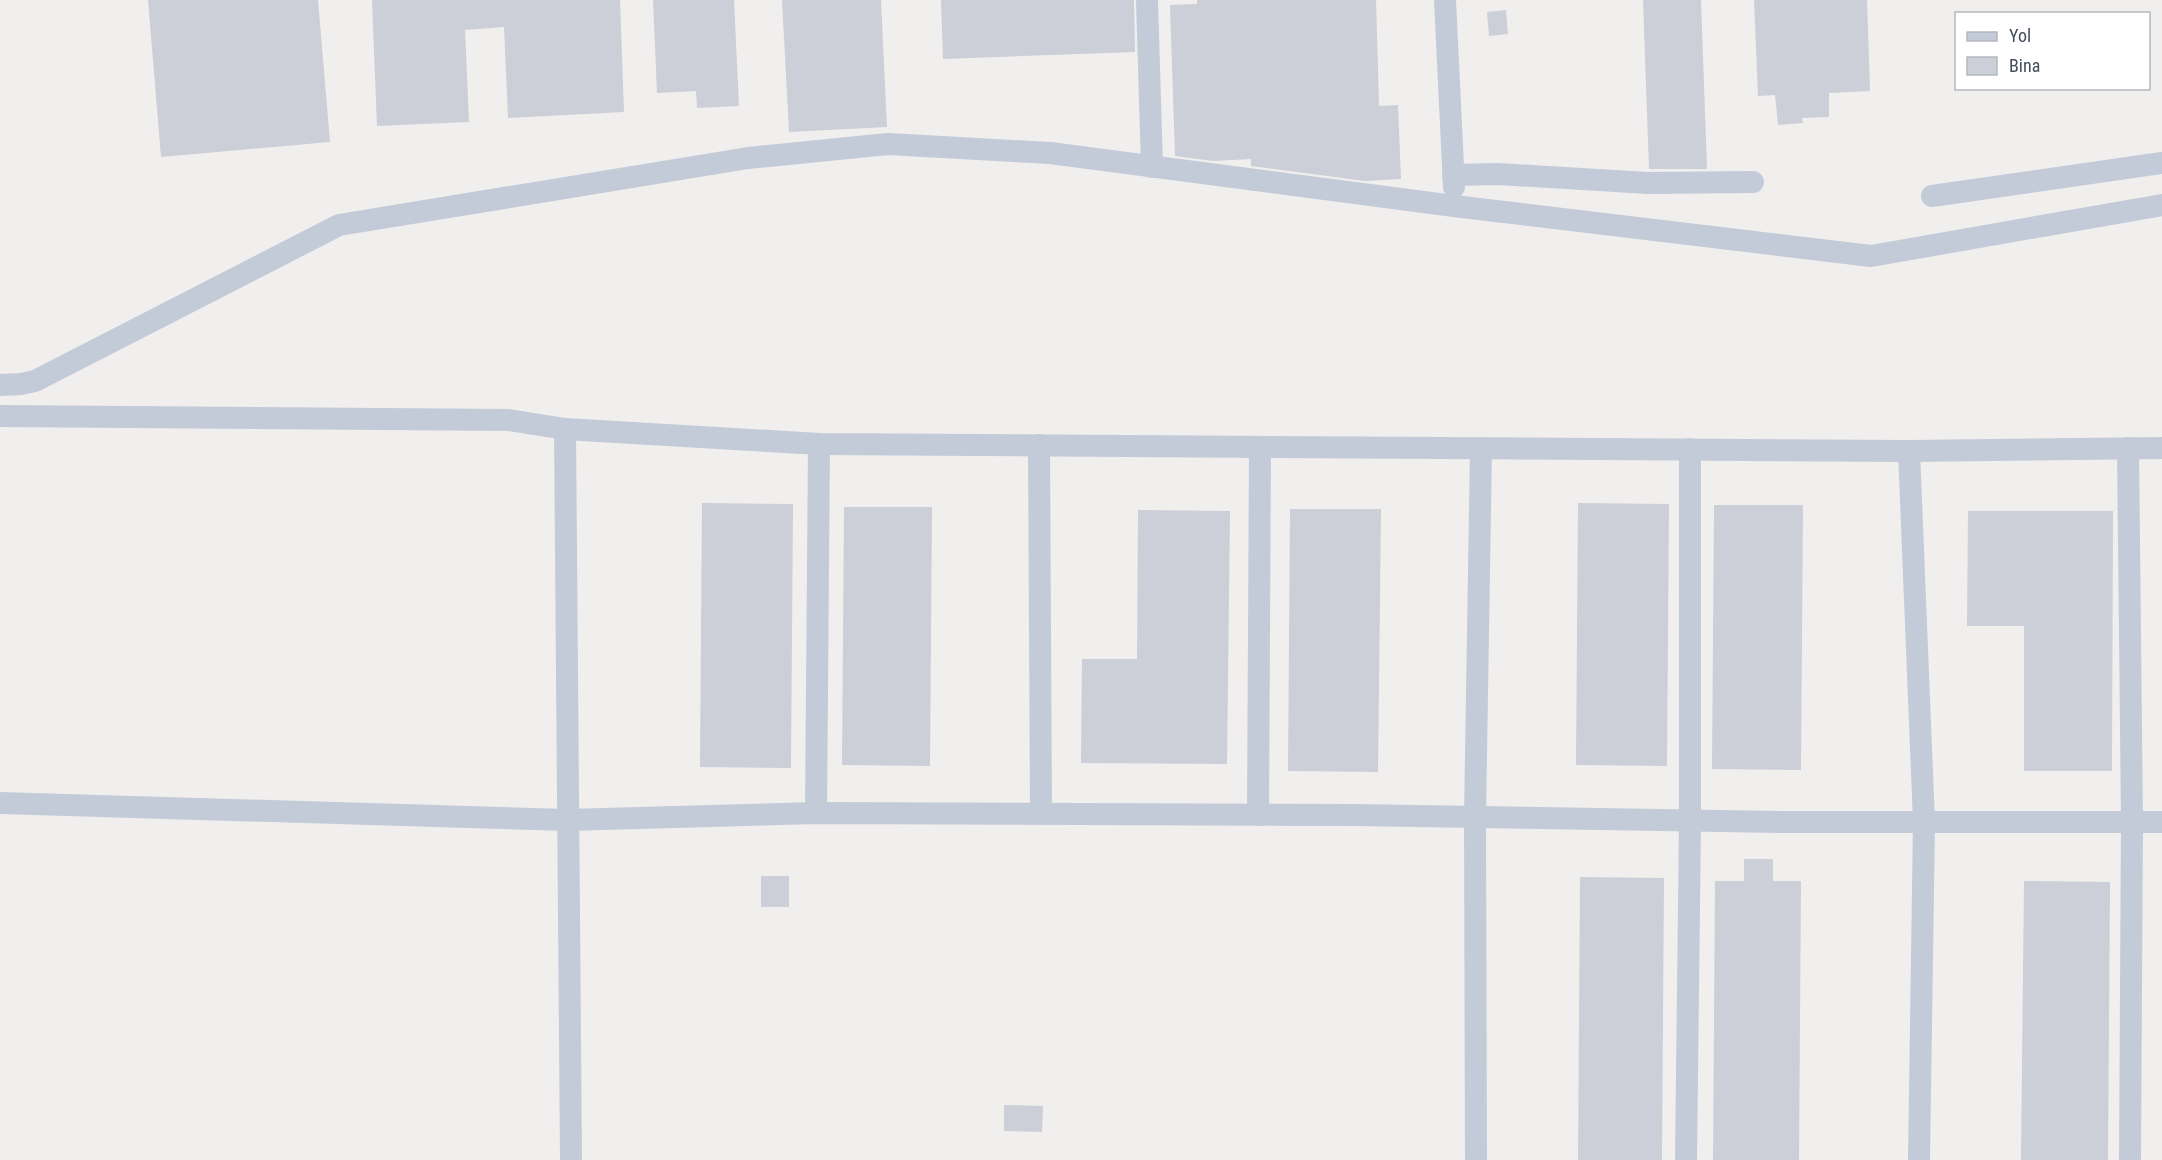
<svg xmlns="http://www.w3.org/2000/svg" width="2162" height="1160" viewBox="0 0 2162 1160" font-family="'Roboto Condensed',sans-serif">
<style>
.building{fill:#cccfd7}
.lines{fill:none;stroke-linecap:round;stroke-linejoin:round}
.minor{stroke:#c3cbd8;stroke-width:22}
</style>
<rect width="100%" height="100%" fill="#f1eeee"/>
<!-- building -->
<g class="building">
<polygon points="148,0 318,0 330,142 161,157"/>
<polygon points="372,0 620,0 624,112 508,118 504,27 465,30 469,122 377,126"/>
<polygon points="653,0 734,0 739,106 697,108 696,91 657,93"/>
<polygon points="782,0 881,0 887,127 789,132"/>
<polygon points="941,0 1134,0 1135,52 943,59"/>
<polygon points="1197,0 1376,0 1379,106 1398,105 1401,179 1365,181 1251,166 1251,159 1213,161 1175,156 1170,5 1197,4"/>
<polygon points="1643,0 1701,0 1707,169 1649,169"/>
<polygon points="1754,0 1867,0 1870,91 1829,93 1829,117 1802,118 1803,123 1778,125 1775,95 1758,96"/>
<polygon points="1506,10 1508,34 1489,36 1487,12"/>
<polygon points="702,503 793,504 791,768 700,767"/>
<polygon points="1578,503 1669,504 1667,766 1576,765"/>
<polygon points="1714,505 1803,505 1801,770 1712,769"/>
<polygon points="844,507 932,507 930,766 842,765"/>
<polygon points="1290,509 1381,509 1378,772 1288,771"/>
<polygon points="1138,510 1230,511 1227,764 1081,763 1082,659 1137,659"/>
<polygon points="1968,511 2113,511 2112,771 2024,771 2024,626 1967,626"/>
<polygon points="1744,859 1773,859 1773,881 1801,881 1799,1160 1713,1160 1715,881 1744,881"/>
<rect x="761" y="876" width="28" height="31"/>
<polygon points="1580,877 1664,878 1662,1160 1578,1160"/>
<polygon points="2024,881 2110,882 2108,1160 2021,1160"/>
<polygon points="1004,1105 1043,1106 1042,1132 1004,1131"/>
</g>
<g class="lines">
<!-- minor -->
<g class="minor">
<polyline points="1147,0 1152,167"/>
<polyline points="1445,0 1454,187"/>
<polyline points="1453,175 1498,174 1648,183 1753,182"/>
<polyline points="1932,196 2162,163"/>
<polyline points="0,385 21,384 35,381 339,225 748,158 888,144 1050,153 1454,206 1871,256 2162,205"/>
<polyline points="0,416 509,420 565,429 819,444 1909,451 2162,448"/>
<polyline points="565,429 571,1160"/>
<polyline points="1039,445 1041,814"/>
<polyline points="2128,448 2132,822 2130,1160"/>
<polyline points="1909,451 1924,822 1919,1160"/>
<polyline points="0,803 567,820 816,813 1353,815 1780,822 2162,822"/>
<polyline points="816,813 819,444"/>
<polyline points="1258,815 1260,447"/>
<polyline points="1476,1160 1475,817 1481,448"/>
<polyline points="1686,1160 1690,821 1690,449"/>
</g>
</g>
<!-- legend -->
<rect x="1955" y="12" width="195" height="78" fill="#ffffff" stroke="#b4b8bf" stroke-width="1.5"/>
<rect x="1967" y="32" width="30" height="9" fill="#c3cbd8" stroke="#b4b8bf" stroke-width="1.5"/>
<text x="2009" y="42" font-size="18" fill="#444e5e">Yol</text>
<rect x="1967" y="57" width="30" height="18" fill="#cccfd7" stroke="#b4b8bf" stroke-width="1.5"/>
<text x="2009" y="72" font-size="18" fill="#444e5e">Bina</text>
</svg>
